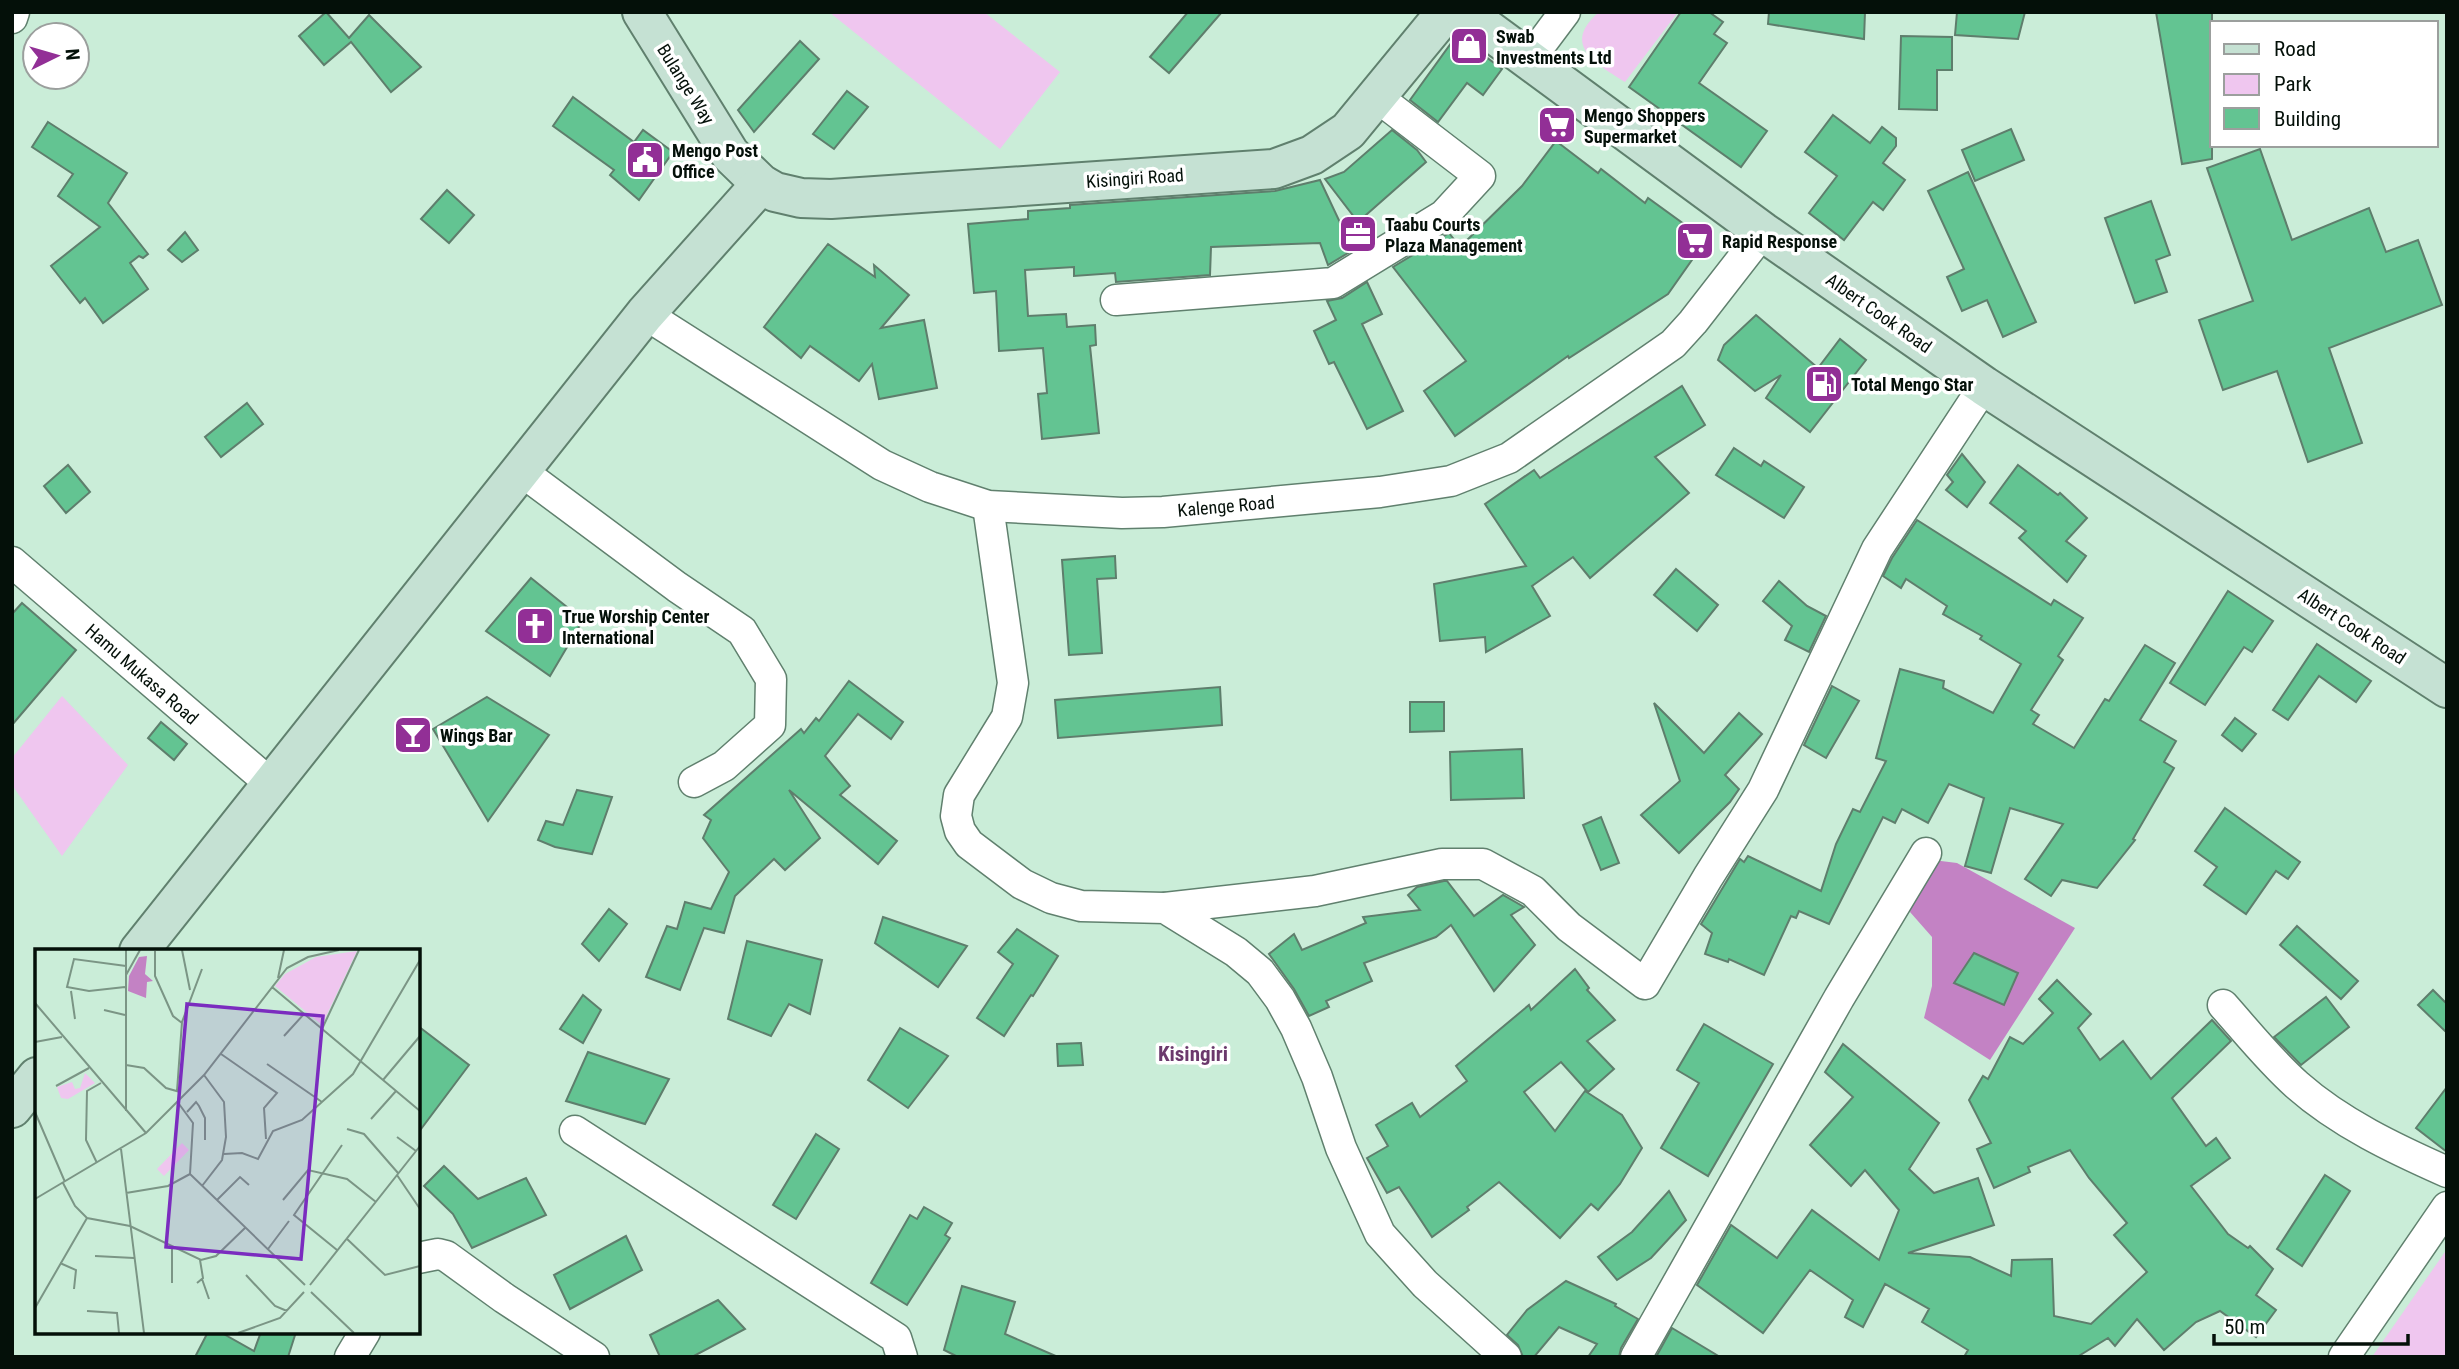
<svg xmlns="http://www.w3.org/2000/svg" width="2459" height="1369" viewBox="0 0 2459 1369" font-family="'Roboto Condensed',sans-serif">
<style>
.green{fill:#efc6ef}
.forest{fill:#c382c4}
.building{fill:#63c492;stroke:#5e7e6c;stroke-width:2}
.lines{fill:none;stroke-linecap:round;stroke-linejoin:round}
.minor-casing{stroke:#60806e;stroke-width:33}
.secondary-casing{stroke:#60806e;stroke-width:42}
.minor{stroke:#fff;stroke-width:30}
.secondary{stroke:#c5e1d3;stroke-width:38}
.labels{text-anchor:middle;dominant-baseline:central;stroke-width:7;stroke-linejoin:round;paint-order:stroke}
.poi-label{font-size:18px;font-weight:bold;fill:#041009;stroke:#fff;text-anchor:start}
.street-label{font-size:18px;fill:#041009;stroke:#fff}
.quarter-label{font-size:21px;font-weight:bold;fill:#6b396c;stroke:#fff}
.inset-road{fill:none;stroke:#7b9585;stroke-width:2}
.view{fill:#7b2cbf;fill-opacity:0.15;stroke:#7b2cbf;stroke-width:3.5}
.inset-edge{fill:none;stroke:#041009;stroke-width:3.5}
</style>
<rect width="100%" height="100%" fill="#caedd8"/>
<!-- green -->
<g class="green">
<polygon points="829,12 984,12 1060,72 1000,149"/>
<path d="M 1678,12 L 1625,82 C 1599,65 1560,46 1598,13 Z"/>
<polygon points="62,696 128,765 62,856 12,785 12,758"/>
<polygon points="2447,1249 2447,1357 2372,1357"/>
</g>
<!-- forest -->
<polygon class="forest" points="1933,860 1957,863 2075,928 1990,1060 1924,1018 1932,986 1932,937 1910,912 1918,877"/>
<!-- building -->
<g class="building">
<polygon points="326,12 349,38 369,15 421,67 391,92 351,42 324,65 299,36"/>
<polygon points="1188,12 1222,12 1169,73 1150,57"/>
<polygon points="1681,12 1709,12 1723,22 1714,34 1727,43 1699,83 1767,131 1741,167 1629,87"/>
<polygon points="1769,12 1865,12 1864,39 1768,24"/>
<polygon points="1957,12 2025,12 2018,39 1955,35"/>
<polygon points="2156,12 2212,12 2212,159 2182,164"/>
<polygon points="1457,35 1502,69 1483,95 1467,83 1438,122 1410,100"/>
<polygon points="1901,36 1952,37 1952,70 1937,70 1937,110 1899,109"/>
<polygon points="800,41 819,59 754,132 738,110"/>
<polygon points="847,91 868,107 834,149 813,134"/>
<polygon points="573,97 634,142 643,130 673,152 639,200 610,175 614,170 553,126"/>
<polygon points="1833,115 1870,143 1882,127 1896,138 1896,146 1883,163 1905,180 1883,210 1873,202 1844,240 1809,213 1837,176 1805,152"/>
<polygon points="48,122 127,173 108,203 148,254 143,258 139,256 130,263 148,289 103,323 85,298 80,303 51,266 100,227 58,196 73,174 32,147"/>
<polygon points="2011,129 2024,160 1975,181 1962,150"/>
<polygon points="1392,130 1417,150 1426,162 1358,222 1325,179 1344,172"/>
<polygon points="1556,141 1598,173 1601,169 1645,203 1648,198 1706,240 1668,294 1569,358 1568,356 1455,436 1424,391 1466,361 1393,267 1449,233 1460,247 1522,186"/>
<polygon points="2260,149 2292,240 2369,208 2386,252 2418,240 2442,305 2329,348 2362,443 2308,462 2277,371 2223,390 2199,320 2253,301 2207,168"/>
<polygon points="1968,172 2036,322 2003,337 1987,300 1962,311 1947,277 1964,269 1928,191"/>
<polygon points="1320,180 1353,250 1328,265 1320,243 1211,247 1210,275 1116,282 1115,273 1074,276 1074,267 1025,270 1028,316 1066,314 1067,327 1095,325 1096,345 1090,346 1099,433 1042,439 1038,394 1047,393 1043,348 999,351 996,291 974,293 968,224 1028,219 1028,211 1070,208 1070,205 1275,191"/>
<polygon points="447,190 474,215 449,243 421,219"/>
<polygon points="2151,201 2170,255 2156,260 2167,292 2135,303 2105,218"/>
<polygon points="185,232 198,250 182,262 168,250"/>
<polygon points="828,244 875,277 874,265 909,295 881,328 924,320 937,388 879,399 872,364 859,381 810,346 801,358 764,327"/>
<polygon points="1367,282 1382,314 1362,324 1403,411 1367,429 1334,362 1329,364 1314,331 1336,320 1327,301 1342,298"/>
<polygon points="1756,315 1818,368 1840,339 1866,360 1810,432 1766,398 1781,375 1755,391 1718,360 1724,345"/>
<polygon points="1682,386 1705,425 1655,457 1689,493 1590,578 1573,557 1532,586 1550,616 1486,652 1485,637 1440,641 1434,584 1526,566 1485,504 1534,470 1540,478"/>
<polygon points="247,403 263,424 221,457 205,437"/>
<polygon points="1734,448 1761,466 1764,461 1804,487 1784,518 1716,475"/>
<polygon points="1962,454 1985,482 1967,507 1946,490 1953,482 1947,475"/>
<polygon points="68,465 90,492 66,513 44,486"/>
<polygon points="2018,465 2058,495 2060,493 2087,518 2066,541 2086,556 2067,582 2019,538 2026,531 1990,503"/>
<polygon points="1917,520 2051,605 2054,600 2083,618 2058,656 2063,660 2031,710 2039,715 2033,724 2074,748 2105,699 2109,701 2145,645 2175,663 2140,720 2176,741 2164,762 2174,768 2133,839 2135,840 2097,888 2062,880 2051,896 2025,879 2063,824 2010,808 1991,873 1965,866 1984,798 1949,784 1928,823 1902,809 1895,823 1883,817 1829,924 1799,911 1796,918 1791,916 1764,975 1729,959 1728,962 1705,954 1712,933 1701,924 1740,859 1744,862 1748,856 1821,891 1836,844 1853,809 1860,812 1886,761 1876,758 1900,669 1944,681 1943,688 1993,713 2021,664 1980,639 1982,636 1943,614 1947,606 1906,579 1901,588 1883,576 1892,558"/>
<polygon points="1115,556 1116,578 1097,579 1102,653 1069,655 1062,560"/>
<polygon points="1676,569 1718,605 1697,631 1654,595"/>
<polygon points="531,578 583,620 550,676 486,631"/>
<polygon points="1779,581 1807,606 1826,616 1809,652 1785,640 1792,626 1763,601"/>
<polygon points="2228,591 2273,621 2252,652 2244,647 2205,705 2170,683"/>
<polygon points="22,603 76,650 12,725 12,614"/>
<polygon points="2317,644 2371,681 2356,702 2319,676 2288,720 2273,710"/>
<polygon points="849,681 903,722 891,739 858,714 825,756 850,786 840,795 897,841 878,864 789,790 820,838 785,870 774,859 735,896 724,933 704,928 680,990 646,977 667,926 677,929 685,902 711,909 729,872 703,838 711,820 704,815 801,729 804,733 816,718 819,721"/>
<polygon points="1832,686 1859,701 1826,758 1804,745"/>
<polygon points="1220,687 1222,725 1058,738 1055,700"/>
<polygon points="487,697 549,735 488,821 433,729"/>
<polygon points="1410,702 1444,702 1444,731 1410,732"/>
<polygon points="1654,703 1704,753 1739,713 1762,734 1725,775 1739,789 1730,802 1679,853 1641,815 1680,781"/>
<polygon points="2235,718 2256,734 2242,751 2222,735"/>
<polygon points="161,722 187,744 174,760 148,738"/>
<polygon points="1522,749 1524,798 1451,800 1450,752"/>
<polygon points="577,790 612,797 592,854 555,847 538,840 546,821 563,825"/>
<polygon points="2225,808 2300,862 2288,879 2276,871 2246,914 2204,885 2217,867 2195,851"/>
<polygon points="1601,817 1619,863 1601,870 1583,825"/>
<polygon points="1444,881 1447,881 1474,916 1503,895 1524,907 1511,915 1535,945 1494,991 1451,925 1436,937 1364,963 1372,981 1326,1001 1329,1007 1309,1016 1294,989 1269,954 1294,934 1302,950 1366,923 1363,917 1420,910 1408,895 1417,887"/>
<polygon points="609,909 627,924 599,961 582,944"/>
<polygon points="883,917 967,946 938,987 875,943"/>
<polygon points="2297,926 2358,981 2341,999 2280,945"/>
<polygon points="1017,929 1058,956 1033,996 1031,995 1004,1036 977,1018 1013,964 998,952"/>
<polygon points="747,941 822,960 810,1014 789,1004 771,1036 728,1019"/>
<polygon points="1974,953 2018,973 2004,1005 1954,983"/>
<polygon points="1575,969 1589,988 1587,990 1615,1020 1587,1041 1614,1069 1588,1092 1561,1062 1524,1092 1555,1131 1585,1091 1622,1115 1642,1148 1620,1184 1598,1210 1591,1204 1560,1238 1499,1182 1467,1207 1469,1210 1432,1237 1399,1187 1387,1193 1367,1158 1388,1146 1376,1125 1412,1103 1420,1117 1467,1081 1456,1066 1529,1005 1531,1010"/>
<polygon points="2057,980 2091,1014 2078,1028 2100,1060 2123,1041 2151,1079 2212,1020 2231,1041 2172,1098 2206,1146 2216,1138 2230,1158 2191,1186 2228,1234 2248,1248 2250,1246 2273,1269 2256,1295 2276,1310 2256,1337 2220,1311 2196,1322 2164,1350 2137,1319 2115,1346 2108,1338 2077,1357 1964,1357 1968,1350 1922,1322 1929,1309 1885,1284 1863,1327 1845,1317 1853,1300 1810,1270 1763,1333 1697,1285 1731,1225 1777,1258 1812,1210 1879,1260 1899,1210 1865,1170 1851,1186 1810,1145 1853,1097 1825,1072 1843,1044 1939,1123 1909,1169 1934,1193 1978,1178 1994,1225 1908,1253 1970,1257 2011,1276 2012,1260 2052,1259 2054,1316 2091,1324 2147,1272 2114,1235 2127,1223 2089,1178 2070,1150 2028,1167 2030,1172 1994,1188 1977,1149 1991,1143 1969,1100 1983,1076 1988,1079 2010,1037 2023,1044 2053,1013 2039,999"/>
<polygon points="2433,990 2447,1004 2447,1033 2418,1005"/>
<polygon points="583,995 601,1010 583,1043 560,1029"/>
<polygon points="2326,997 2349,1027 2301,1065 2274,1037"/>
<polygon points="1704,1024 1773,1064 1708,1176 1661,1148 1699,1083 1677,1070"/>
<polygon points="418,1026 469,1065 418,1133"/>
<polygon points="900,1028 948,1056 908,1108 868,1080"/>
<polygon points="1081,1043 1083,1065 1058,1066 1057,1044"/>
<polygon points="588,1052 669,1079 645,1124 566,1101"/>
<polygon points="2447,1087 2447,1152 2416,1128"/>
<polygon points="816,1134 839,1149 796,1219 773,1205"/>
<polygon points="444,1166 478,1199 526,1178 546,1215 472,1248 453,1214 424,1186"/>
<polygon points="2325,1175 2350,1191 2302,1266 2277,1249"/>
<polygon points="1669,1191 1686,1220 1651,1258 1617,1280 1598,1257 1632,1232"/>
<polygon points="924,1207 952,1223 945,1235 950,1238 907,1305 871,1283 910,1215 917,1219"/>
<polygon points="626,1236 642,1270 570,1309 554,1275"/>
<polygon points="1566,1281 1616,1304 1615,1306 1638,1319 1621,1348 1619,1357 1588,1357 1597,1344 1559,1327 1534,1357 1523,1357 1518,1345 1507,1335 1527,1310"/>
<polygon points="962,1286 1015,1302 1005,1334 1058,1357 958,1357 944,1350"/>
<polygon points="718,1300 745,1329 692,1357 660,1357 650,1335"/>
<polygon points="1672,1328 1720,1357 1656,1357"/>
<polygon points="208,1332 220,1332 254,1351 261,1332 296,1332 288,1357 195,1357"/>
</g>
<g class="lines">
<defs>
<g id="minor">
<polyline points="12,18 14,12"/>
<polyline points="1529,60 1565,12"/>
<polyline points="1116,300 1333,283 1444,215 1480,176 1377,97"/>
<polyline points="645,314 882,465 930,487 988,506 1122,513 1163,512 1380,492 1451,481 1509,458 1673,344 1693,322 1763,232"/>
<polyline points="521,471 677,587 742,631 771,679 770,725 724,766 694,782"/>
<polyline points="988,506 1013,683 1007,717 959,795 956,816 960,831 969,844 1022,884 1051,898 1081,906 1165,908 1236,952 1260,972 1280,999 1296,1028 1317,1077 1341,1148 1380,1234 1425,1284 1506,1357"/>
<polyline points="12,562 272,785"/>
<polyline points="1165,908 1315,891 1442,864 1483,864 1533,891 1569,927 1645,984 1708,877 1763,790 1877,549 1984,386"/>
<path d="M 2223,1005 C 2247,1032 2270,1061 2297,1085 C 2340,1123 2395,1149 2447,1172"/>
<polyline points="575,1131 896,1338 902,1357"/>
<polyline points="418,1258 438,1254 446,1256 504,1298 594,1357"/>
<polyline points="350,1357 365,1332"/>
<polyline points="1636,1357 1839,998 1926,853"/>
<polyline points="2344,1357 2447,1207"/>
</g>
<g id="secondary">
<polyline points="642,12 730,154 761,184 775,192 801,198 831,199 1274,169 1312,155 1348,131 1446,12"/>
<polyline points="1464,12 1763,232 1984,386 2447,688"/>
<polyline points="139,951 645,314 761,184"/>
<polyline points="12,1108 37,1077"/>
</g>
</defs>
<!-- minor casing -->
<use href="#minor" class="minor-casing"/>
<!-- secondary casing -->
<use href="#secondary" class="secondary-casing"/>
<!-- minor -->
<use href="#minor" class="minor"/>
<!-- secondary -->
<use href="#secondary" class="secondary"/>
</g>
<!-- icons -->
<defs>
<symbol id="shop-square" viewBox="-11 -11 22 22"><rect x="-9" y="-9" width="18" height="18" rx="4" fill="#922f96" stroke="#fff"/><path d="M-5-2.5h2.3a2.7 3.5 0 0 1 5.4 0H5L5.5 6h-11ZM-1.5-2.5h3a1.5 2.3 0 0 0-3 0Z" fill="#fff"/></symbol>
<symbol id="supermarket-square" viewBox="-11 -11 22 22"><rect x="-9" y="-9" width="18" height="18" rx="4" fill="#922f96" stroke="#fff"/><path d="M-6-5.5h2.5l.6 2H6L4.5 2H-2.5L-4.4-4H-6ZM-1.5 3.2a1.3 1.3 0 1 0 .1 0ZM3 3.2a1.3 1.3 0 1 0 .1 0Z" fill="#fff"/></symbol>
<symbol id="civic-square" viewBox="-11 -11 22 22"><rect x="-9" y="-9" width="18" height="18" rx="4" fill="#922f96" stroke="#fff"/><path d="M-.6-6.5H3V-4.5H.6V-3L4-1V1h2V6H-6V1h2V-1L-.6-3ZM-1.2 2.5V6h2.4V2.5Z" fill="#fff"/></symbol>
<symbol id="office-square" viewBox="-11 -11 22 22"><rect x="-9" y="-9" width="18" height="18" rx="4" fill="#922f96" stroke="#fff"/><path d="M-6-3h4V-5.5h4V-3h4V5H-6ZM-1-4.5V-3h2v-1.5ZM-6 0V1H6V0Z" fill="#fff"/></symbol>
<symbol id="fuel-square" viewBox="-11 -11 22 22"><rect x="-9" y="-9" width="18" height="18" rx="4" fill="#922f96" stroke="#fff"/><path d="M-5.5-6h7V0h2V4h1.3V-2.5L3-4.5l.8-.8L6-3V5H2.5V1h-1V6h-7ZM-4.2-4.7v3.2H.2V-4.7Z" fill="#fff"/></symbol>
<symbol id="church-square" viewBox="-11 -11 22 22"><rect x="-9" y="-9" width="18" height="18" rx="4" fill="#922f96" stroke="#fff"/><path d="M-1.2-6h2.4v3.5h3.3v2.4h-3.3V6h-2.4V-.1h-3.3v-2.4h3.3Z" fill="#fff"/></symbol>
<symbol id="bar-square" viewBox="-11 -11 22 22"><rect x="-9" y="-9" width="18" height="18" rx="4" fill="#922f96" stroke="#fff"/><path d="M-6-5H6L.8 .8V4.5H3.5V6h-7V4.5H-.8V.8Z" fill="#fff"/></symbol>
</defs>
<g fill-rule="evenodd">
<use href="#shop-square" x="1447" y="24" width="44" height="44"/>
<use href="#supermarket-square" x="1535" y="103" width="44" height="44"/>
<use href="#civic-square" x="623" y="138" width="44" height="44"/>
<use href="#office-square" x="1336" y="212" width="44" height="44"/>
<use href="#supermarket-square" x="1673" y="219" width="44" height="44"/>
<use href="#fuel-square" x="1802" y="362" width="44" height="44"/>
<use href="#church-square" x="513" y="604" width="44" height="44"/>
<use href="#bar-square" x="391" y="713" width="44" height="44"/>
</g>
<g class="labels">
<!-- poi labels -->
<g class="poi-label">
<text x="1496" y="36">Swab<tspan x="1496" dy="21">Investments Ltd</tspan></text>
<text x="1584" y="115">Mengo Shoppers<tspan x="1584" dy="21">Supermarket</tspan></text>
<text x="672" y="150">Mengo Post<tspan x="672" dy="21">Office</tspan></text>
<text x="1385" y="224">Taabu Courts<tspan x="1385" dy="21">Plaza Management</tspan></text>
<text x="1722" y="241">Rapid Response</text>
<text x="1851" y="384">Total Mengo Star</text>
<text x="562" y="616">True Worship Center<tspan x="562" dy="21">International</tspan></text>
<text x="440" y="735">Wings Bar</text>
</g>
<!-- street labels -->
<g class="street-label">
<text transform="translate(686 84) rotate(58)">Bulange Way</text>
<text transform="translate(1135 178) rotate(-4)">Kisingiri Road</text>
<text transform="translate(1879 313) rotate(35)">Albert Cook Road</text>
<text transform="translate(1226 506) rotate(-5)">Kalenge Road</text>
<text transform="translate(2352 626) rotate(33)">Albert Cook Road</text>
<text transform="translate(142 674) rotate(41)">Hamu Mukasa Road</text>
</g>
<!-- quarter labels -->
<g class="quarter-label">
<text x="1193" y="1054">Kisingiri</text>
</g>
</g>
<!-- overview -->
<g transform="translate(35 949)">
<rect width="385" height="385" fill="#caedd8"/>
<path d="M 322,2 L 287,76 L 240,37 L 250,25 L 281,8 ZM 50,124 L 60,134 L 33,150 L 26,149 L 22,138 L 37,133 L 40,140 L 45,139 ZM 147,194 L 154,201 L 129,227 L 122,220 Z" fill="#efc6ef"/>
<path d="M 112,7 L 110,25 L 118,32 L 112,33 L 111,49 L 93,42 L 94,27 L 104,8 Z" fill="#c382c4"/>
<path class="inset-road" d="M 147,1 L 155,41M 120,2 L 120,27 L 138,67 L 147,74M 91,26 L 105,1M 243,29 L 249,1M 90,38 L 54,42 L 32,38 L 39,10 L 91,17M 237,38 L 385,162M 36,42 L 40,70M 0,54 L 111,184M 69,61 L 90,66M 287,80 L 324,1M 249,87 L 269,65M 0,93 L 27,88M 186,105 L 242,144 L 229,159 L 231,190M 232,115 L 287,153M 91,116 L 109,119 L 131,139 L 145,143M 348,131 L 385,87M 21,137 L 54,119M 142,142 L 147,73 L 167,20M 144,155 L 158,174 L 155,225M 91,162 L 91,1M 0,163 L 30,233M 152,163 L 161,153 L 164,157 L 170,169 L 170,191M 336,170 L 361,142M 312,180 L 329,185 L 363,224M 362,188 L 381,202M 86,200 L 109,384M 189,205 L 207,204 L 223,210 L 238,182 L 267,171 L 318,125 L 385,11M 62,214 L 51,191 L 52,142 L 66,134M 155,225 L 270,336M 362,226 L 385,260M 28,234 L 40,257 L 52,269 L 95,277 L 166,311 L 181,307 L 211,278M 167,237 L 187,211 L 191,188 L 189,153 L 169,126M 91,244 L 133,237 L 155,225M 0,250 L 111,184 L 169,126 L 252,19 L 273,8 L 304,1M 182,251 L 205,228 L 214,236M 248,251 L 273,221 L 312,230 L 341,253M 311,289 L 350,326 L 385,317M 137,299 L 137,334M 233,300 L 254,272M 302,301 L 259,266 L 307,196M 60,307 L 99,309M 25,314 L 41,321 L 39,340M 211,326 L 240,357 L 252,362M 167,330 L 174,350M 162,334 L 168,329 L 165,311M 275,336 L 385,197M 276,343 L 319,384M 0,359 L 52,269M 52,362 L 82,364 L 84,384M 203,384 L 245,369 L 269,343"/>
<path class="view" d="M 152,55 L 288,67 L 266,310 L 131,298 Z"/>
<rect width="385" height="385" class="inset-edge"/>
</g>
<!-- border -->
<rect width="2459" height="1369" fill="none" stroke="#041009" stroke-width="28"/>
<!-- legend -->
<rect x="2210" y="21" width="228" height="126" fill="#ffffff" stroke="#9b9f9d" stroke-width="2"/>
<rect x="2224" y="44" width="35" height="10" fill="#c5e1d3" stroke="#9b9f9d" stroke-width="2"/>
<text x="2274" y="56" font-size="21" fill="#041009">Road</text>
<rect x="2224" y="74" width="35" height="21" fill="#efc6ef" stroke="#9b9f9d" stroke-width="2"/>
<text x="2274" y="91" font-size="21" fill="#041009">Park</text>
<rect x="2224" y="108" width="35" height="21" fill="#63c492" stroke="#9b9f9d" stroke-width="2"/>
<text x="2274" y="126" font-size="21" fill="#041009">Building</text>
<!-- north arrow -->
<g transform="translate(56 56) rotate(85)"><circle r="33" fill="#ffffff" stroke="#9b9f9d" stroke-width="2"/>
<path d="M0-5L12 26L0 18L-12 26Z" fill="#922f96"/>
<text y="-10" font-size="19" font-weight="bold" text-anchor="middle" fill="#041009">N</text>
</g>
<!-- scale -->
<path d="M2214 1334v10h194v-10" fill="none" stroke="#041009" stroke-width="3.5"/>
<text x="2224" y="1334" font-size="21" fill="#041009" stroke="#ffffff" stroke-width="5" paint-order="stroke">50 m</text>
</svg>
